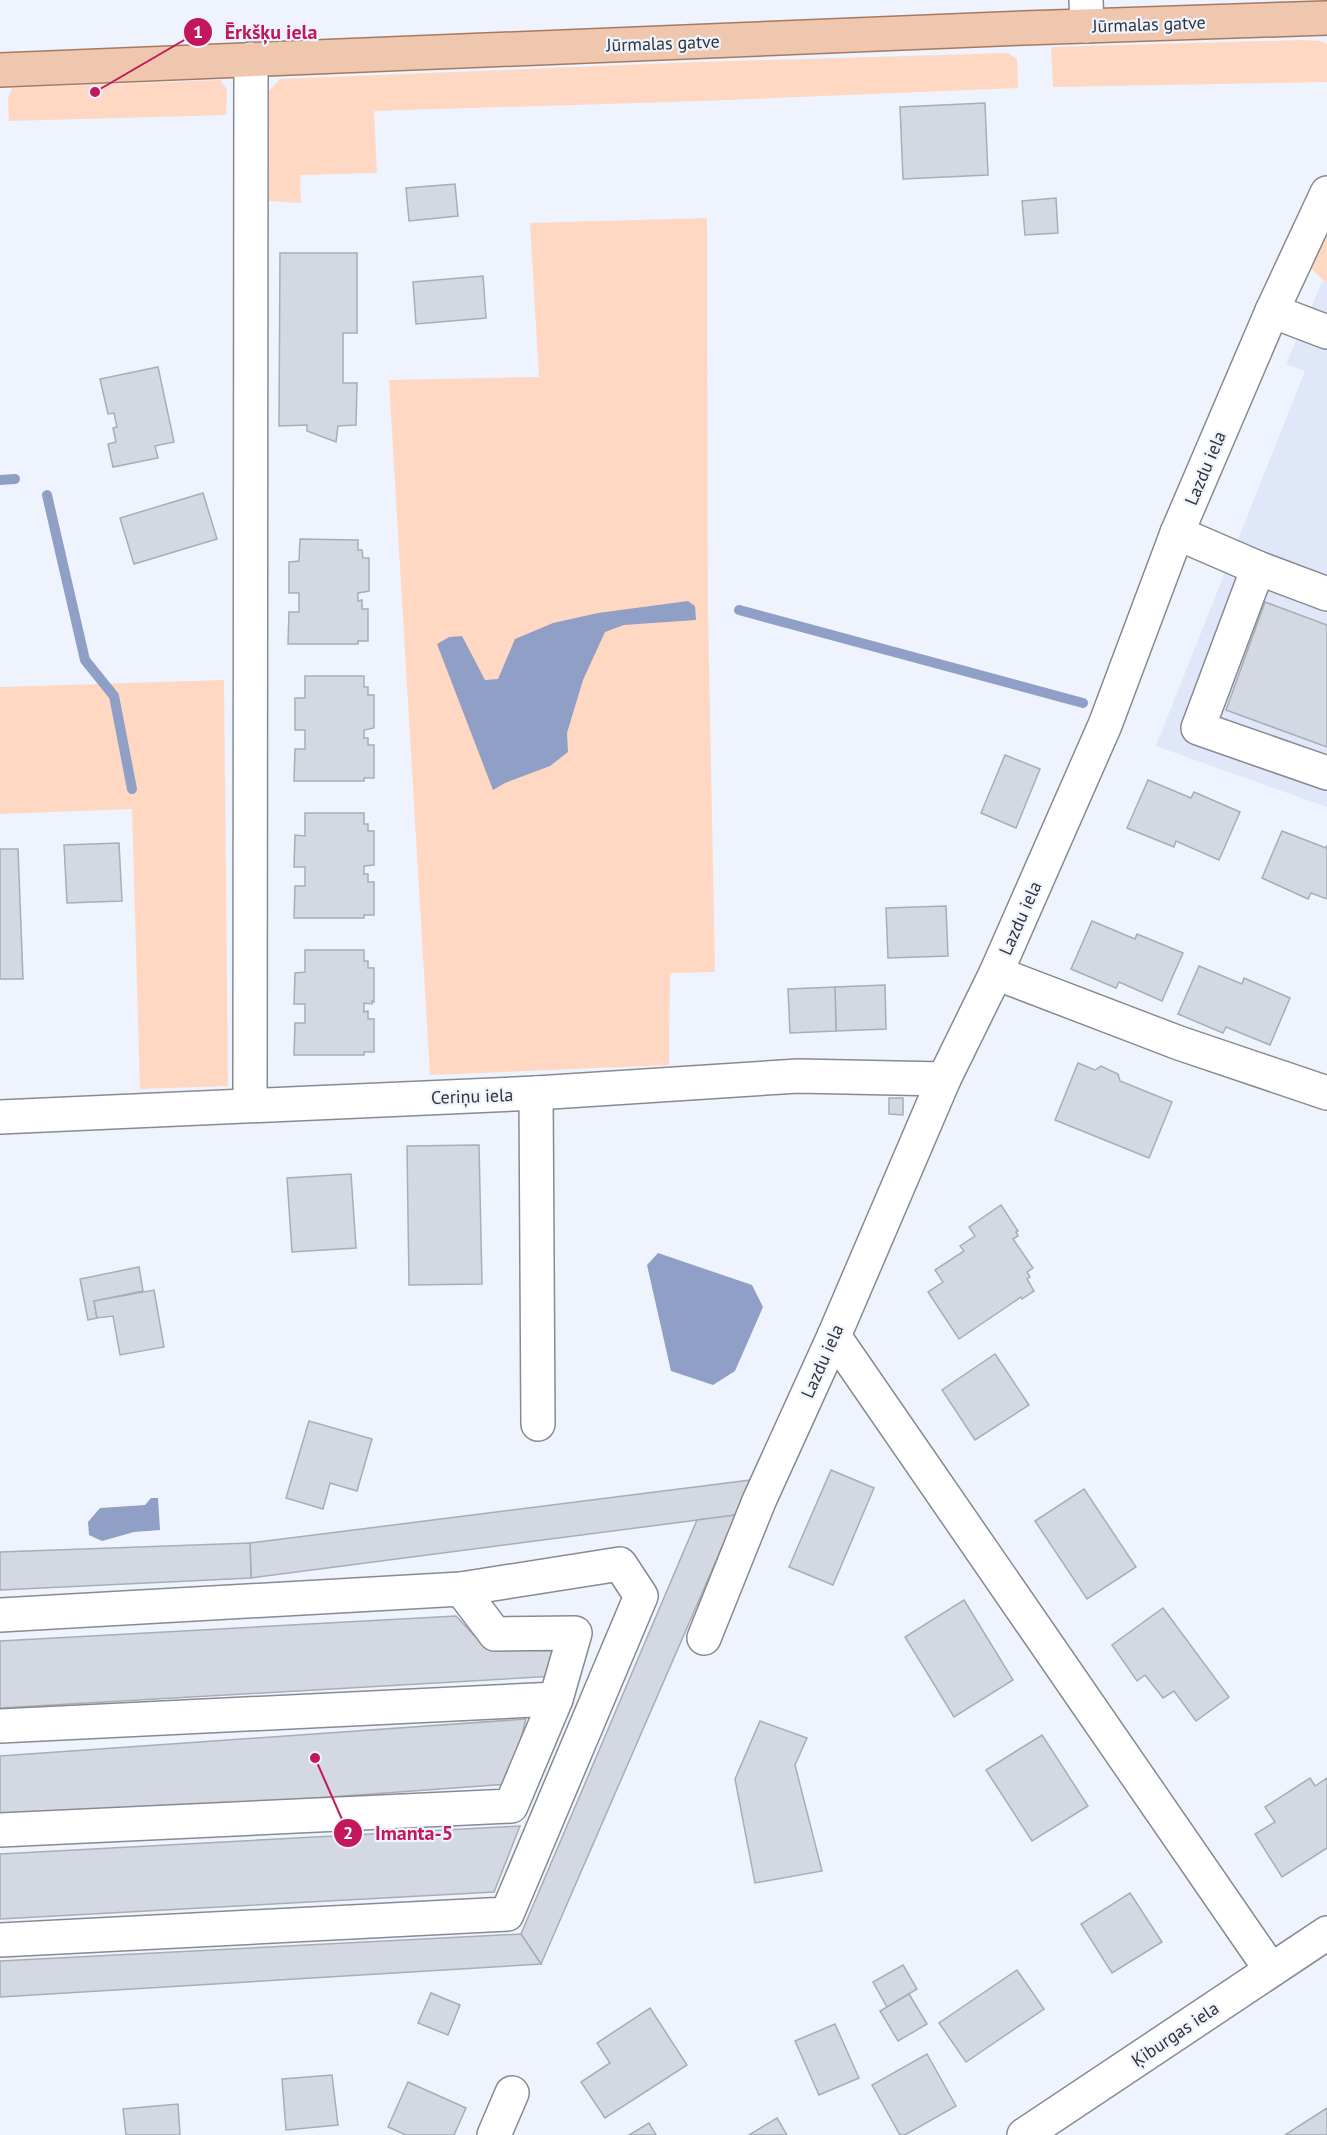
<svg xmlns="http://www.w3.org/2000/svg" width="1327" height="2135" viewBox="0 0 1327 2135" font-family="'PT Sans',sans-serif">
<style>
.built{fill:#dfe7f8}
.green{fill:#ffd8c3}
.water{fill:#8f9fc5}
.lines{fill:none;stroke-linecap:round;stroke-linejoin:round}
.stream{stroke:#8f9fc5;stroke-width:10}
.building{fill:#d4d8e3;stroke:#a8adb6;stroke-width:1.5}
.minor-casing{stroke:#868a93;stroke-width:36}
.major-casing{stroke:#a67a61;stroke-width:36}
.minor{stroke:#fff;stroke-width:33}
.major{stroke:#efc6ae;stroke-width:33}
.labels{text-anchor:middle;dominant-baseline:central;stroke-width:4.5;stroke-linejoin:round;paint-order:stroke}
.street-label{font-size:18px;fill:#313337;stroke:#eef3fd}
.leader{fill:none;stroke:#c2185b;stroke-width:2}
.callout-dot{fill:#c2185b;stroke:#eef3fd;stroke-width:2}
.mark-label{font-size:18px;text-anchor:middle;font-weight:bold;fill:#fff}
.callout-label{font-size:20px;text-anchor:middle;font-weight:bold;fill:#c2185b;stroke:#eef3fd;stroke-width:4.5;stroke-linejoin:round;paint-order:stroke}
</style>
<rect width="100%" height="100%" fill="#eef3fd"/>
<!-- built -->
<polygon class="built" points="1323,280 1327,282 1327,807 1156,746 1305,371 1286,364"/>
<!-- green -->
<g class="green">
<polygon points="1303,40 1320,41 1327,44 1327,82 1053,87 1051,47"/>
<polygon points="1008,53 1017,59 1018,88 703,101 374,111 377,173 300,175 301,203 269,201 269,91 280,79 699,62"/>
<polygon points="220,80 227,90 226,115 9,121 8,98 12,88"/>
<polygon points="707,218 708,613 715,972 670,973 669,1065 430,1075 389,380 539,377 530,223"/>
<polygon points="1327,227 1327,282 1323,280 1309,266"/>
<polygon points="224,680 228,1086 140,1089 132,809 0,814 0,687"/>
</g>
<!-- water -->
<g class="water">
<polygon points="688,601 695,606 696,620 624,625 605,632 583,680 567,733 568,752 550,766 505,783 493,790 437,644 449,637 462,636 485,680 498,679 515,639 553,623 598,613"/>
<polygon points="658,1253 752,1285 763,1307 735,1371 713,1385 671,1371 647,1265"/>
<polygon points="151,1498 158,1498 160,1530 134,1532 102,1541 89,1535 88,1522 100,1508 145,1505"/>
</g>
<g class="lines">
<!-- stream -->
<g class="stream">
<polyline points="0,480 15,479"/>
<polyline points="47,495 85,660 114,696 132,789"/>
<polyline points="739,610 1083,703"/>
</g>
</g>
<!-- building -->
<g class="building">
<polygon points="985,103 988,175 903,179 900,107"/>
<polygon points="455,184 458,216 409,221 406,188"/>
<polygon points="1056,198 1058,233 1025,235 1022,201"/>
<polygon points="280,253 357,253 357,333 343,333 343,383 357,383 356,425 338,426 336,442 307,431 307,425 279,426"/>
<polygon points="483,276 486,318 416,324 413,282"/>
<polygon points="158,367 174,442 155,446 158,458 113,467 108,444 116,442 113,428 117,427 114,413 108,414 100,379"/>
<polygon points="203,493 217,539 134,564 120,518"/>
<polygon points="300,539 358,540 358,550 362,550 363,558 369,558 369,591 358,593 358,601 362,600 362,609 368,609 368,641 358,641 358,644 288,644 289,612 299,612 299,593 289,593 289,562 299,561"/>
<polygon points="1265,602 1327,625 1327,747 1226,710"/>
<polygon points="305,676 364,676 364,687 368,687 368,695 374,695 374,728 364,730 364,738 368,738 368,745 374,745 374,778 364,778 364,781 294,781 295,749 305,749 305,730 295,730 295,698 305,698"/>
<polygon points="1005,755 1040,769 1016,828 981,813"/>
<polygon points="1148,780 1191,798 1194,792 1240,812 1219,860 1176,841 1174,847 1127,828"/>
<polygon points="305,813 364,813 364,824 368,824 368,831 374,831 374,865 364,866 364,874 368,874 368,882 374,882 374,915 364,915 364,918 294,918 295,886 305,886 305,867 294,867 295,835 305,836"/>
<polygon points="1282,831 1326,848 1327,845 1327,899 1311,893 1308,899 1262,878"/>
<polygon points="119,843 122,901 67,903 64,845"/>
<polygon points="0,849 18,849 23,979 0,979"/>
<polygon points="946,906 948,956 888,958 886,908"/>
<polygon points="1092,921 1135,939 1137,934 1183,953 1162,1001 1119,982 1116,988 1071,969"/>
<polygon points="305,950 364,950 364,961 368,961 368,968 374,968 374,1002 372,1001 372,1004 364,1003 364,1012 368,1011 368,1019 374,1019 374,1052 364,1052 364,1055 294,1055 295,1023 305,1023 305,1004 294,1004 295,973 305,972"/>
<polygon points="1199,966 1242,984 1244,978 1290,998 1270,1045 1226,1027 1223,1033 1178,1014"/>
<polygon points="885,985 886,1029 836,1031 835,987"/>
<polygon points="835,987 836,1031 790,1033 788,989"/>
<polygon points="1078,1063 1095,1070 1101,1066 1118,1074 1120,1081 1172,1102 1149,1158 1055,1120"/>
<polygon points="889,1098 903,1098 903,1115 889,1114"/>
<polygon points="479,1145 482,1284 409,1285 407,1146"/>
<polygon points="351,1174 356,1248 292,1252 287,1178"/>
<polygon points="1001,1205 1018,1231 1016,1232 1018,1236 1013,1239 1033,1268 1027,1272 1030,1277 1027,1279 1034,1291 1022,1299 1021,1297 959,1339 928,1292 943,1282 935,1270 964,1251 960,1246 975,1236 969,1227"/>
<polygon points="139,1267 143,1291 94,1301 97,1318 88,1320 80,1279"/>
<polygon points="154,1290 164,1347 120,1355 113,1316 97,1318 94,1301"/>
<polygon points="995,1354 1029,1405 975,1440 942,1390"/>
<polygon points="309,1421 372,1439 357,1491 330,1483 323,1509 286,1498"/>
<polygon points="831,1470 874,1488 833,1585 789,1567"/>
<polygon points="751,1480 736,1515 251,1578 250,1543"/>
<polygon points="1084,1489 1136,1567 1087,1599 1035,1521"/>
<polygon points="736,1515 541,1964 521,1934 697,1520"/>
<polygon points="250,1543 251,1578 0,1590 0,1552"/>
<polygon points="964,1600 1013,1680 954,1717 905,1637"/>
<polygon points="1163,1608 1229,1697 1196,1721 1174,1691 1163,1698 1145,1675 1137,1681 1112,1645"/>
<polygon points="456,1616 484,1646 557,1643 556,1676 0,1708 0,1641"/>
<polygon points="526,1719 509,1784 0,1821 0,1756"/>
<polygon points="760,1721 807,1738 795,1765 822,1871 755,1883 735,1779"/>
<polygon points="1042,1735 1088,1806 1032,1841 986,1770"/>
<polygon points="1310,1778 1315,1786 1327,1778 1327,1848 1282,1877 1255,1834 1275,1822 1265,1807"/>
<polygon points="520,1826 494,1892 0,1919 0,1854"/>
<polygon points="1130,1893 1162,1942 1112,1973 1081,1924"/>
<polygon points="521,1934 541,1964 0,1997 0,1961"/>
<polygon points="903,1965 917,1989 887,2007 873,1982"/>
<polygon points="1017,1970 1044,2009 966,2062 939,2023"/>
<polygon points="431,1993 460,2005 448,2035 418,2023"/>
<polygon points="909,1994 927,2024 898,2041 880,2011"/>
<polygon points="650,2008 687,2065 605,2118 581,2082 610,2063 597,2043"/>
<polygon points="835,2024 859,2078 819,2095 795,2041"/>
<polygon points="927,2054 956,2106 905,2135 900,2135 872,2085"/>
<polygon points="332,2075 338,2125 286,2130 282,2079"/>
<polygon points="408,2082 466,2108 454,2135 406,2135 388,2127"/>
<polygon points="178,2104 180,2135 126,2135 123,2109"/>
<polygon points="1327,2108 1327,2135 1285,2135"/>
<polygon points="777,2118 787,2135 749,2135"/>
<polygon points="649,2123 656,2135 629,2135"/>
</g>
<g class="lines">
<defs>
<g id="minor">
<polyline points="1086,0 1087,26"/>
<polyline points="1272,311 1327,332"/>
<polyline points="1177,533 1258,568 1327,594"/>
<polyline points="1258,568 1198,728 1327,773"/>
<polyline points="996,973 1179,1043 1327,1093"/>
<polyline points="536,1093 538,1424"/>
<polyline points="250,1105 251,59"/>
<polyline points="0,1117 536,1093 798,1076 944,1079"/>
<polyline points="834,1336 1271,1970"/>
<polyline points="0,1615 461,1589 620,1564 641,1596 507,1914 0,1940"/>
<polyline points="704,1638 759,1501 834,1336 944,1079 996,973 1105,725 1177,533 1272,311 1327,193"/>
<polyline points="0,1726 556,1699 575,1633 495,1634 461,1589"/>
<polyline points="0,1830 511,1806 556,1699"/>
<polyline points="494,2135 512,2093"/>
<polyline points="1024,2135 1327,1933"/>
</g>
<polyline id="major" points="0,70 1024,28 1327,18"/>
</defs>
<!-- minor casing -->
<use href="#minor" class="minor-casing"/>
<!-- major casing -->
<use href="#major" class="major-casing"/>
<!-- minor -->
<use href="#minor" class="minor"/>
<!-- major -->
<use href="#major" class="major"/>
</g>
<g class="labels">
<!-- street labels -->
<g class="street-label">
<text transform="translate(1149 24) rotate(-2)">Jūrmalas gatve</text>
<text transform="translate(663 43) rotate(-2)">Jūrmalas gatve</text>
<text transform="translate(1205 468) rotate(-67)">Lazdu iela</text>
<text transform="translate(1020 918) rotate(-66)">Lazdu iela</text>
<text transform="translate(472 1096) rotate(-2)">Ceriņu iela</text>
<text transform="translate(822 1361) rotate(-66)">Lazdu iela</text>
<text transform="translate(1175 2034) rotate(-34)">Ķiburgas iela</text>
</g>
</g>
<!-- callouts -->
<path class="leader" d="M95 92L198 32M315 1758L348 1833"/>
<g class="callout-dot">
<circle cx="95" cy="92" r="6"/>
<circle cx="315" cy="1758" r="6"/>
<circle cx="198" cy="32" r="15"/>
<circle cx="348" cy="1833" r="15"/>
</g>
<g class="mark-label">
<text x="198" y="38">1</text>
<text x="348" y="1839">2</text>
</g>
<g class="callout-label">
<text x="271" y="39">Ērkšķu iela</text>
<text x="414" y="1840">Imanta-5</text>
</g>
</svg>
